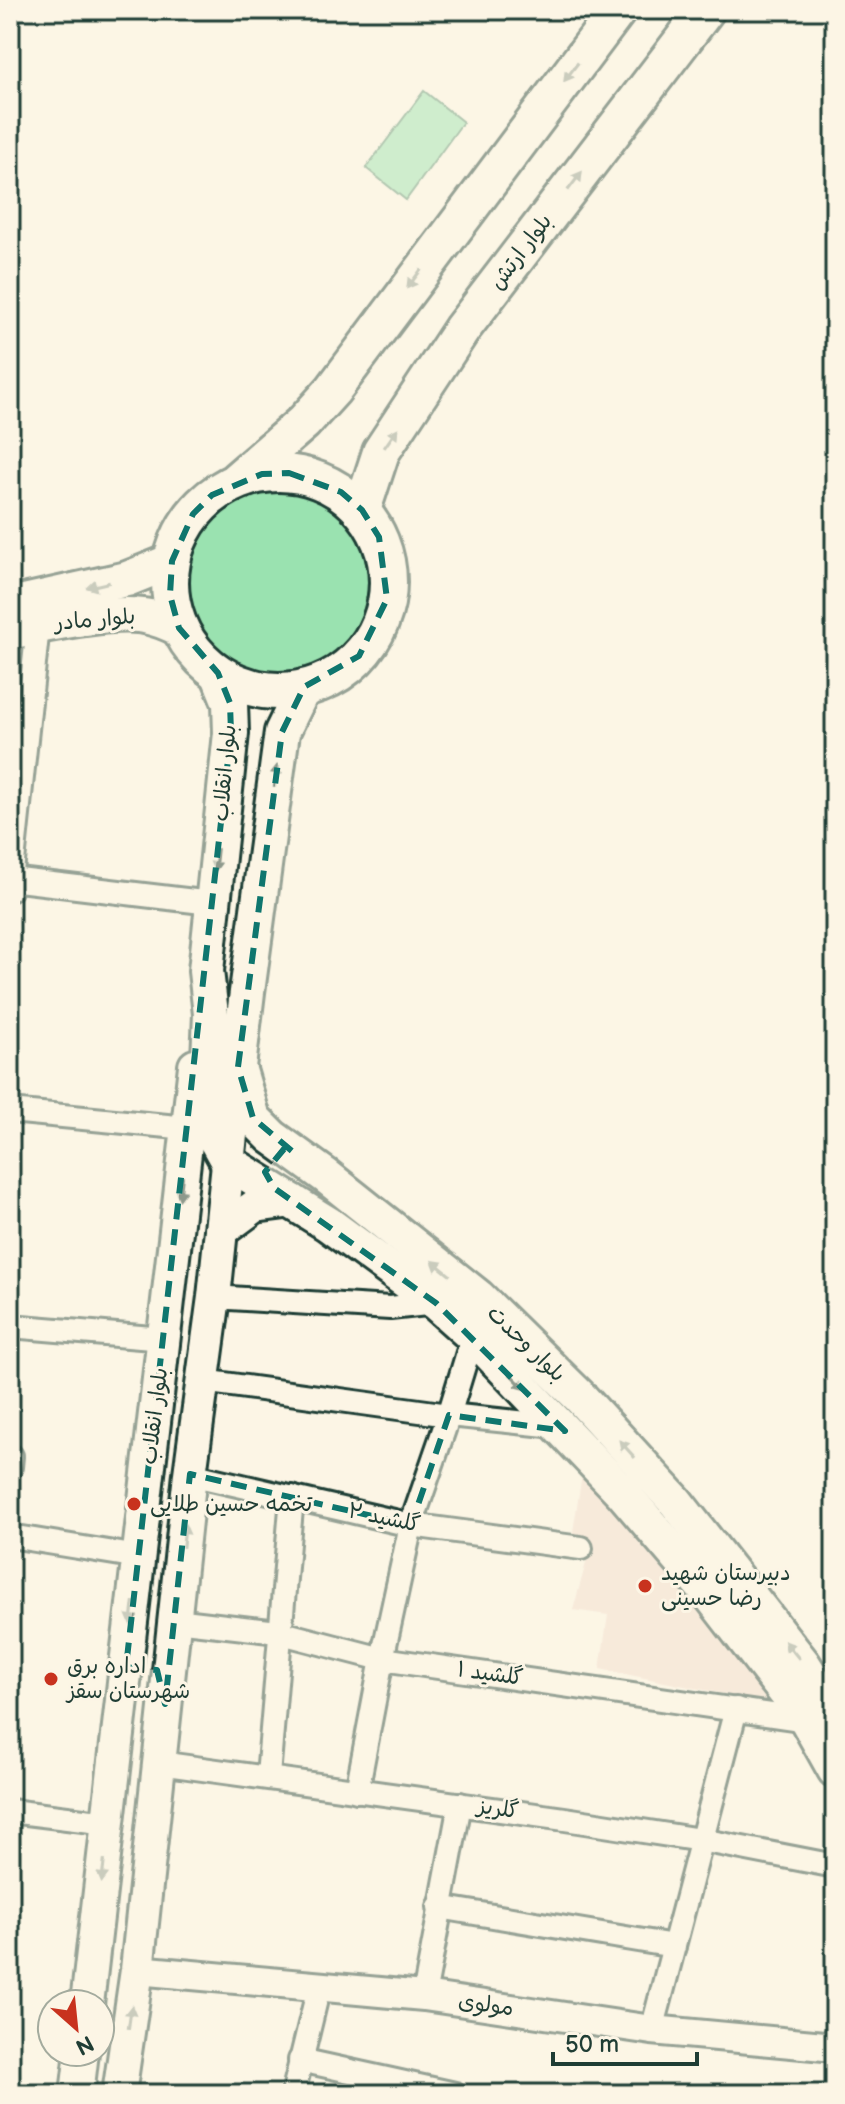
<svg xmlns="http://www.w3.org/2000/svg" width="845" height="2104" viewBox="0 0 845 2104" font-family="'Balsamiq Sans','Playpen Sans Arabic',sans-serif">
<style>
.built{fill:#f2dccd}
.green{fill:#9ae2b0;stroke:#5c9072;stroke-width:2}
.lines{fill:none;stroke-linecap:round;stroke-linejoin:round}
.minor-casing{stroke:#1f3d34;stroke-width:28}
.tertiary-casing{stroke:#1f3d34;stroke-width:34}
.secondary-casing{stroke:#1f3d34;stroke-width:38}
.primary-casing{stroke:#1f3d34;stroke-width:40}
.trunk-casing{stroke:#1f3d34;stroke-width:42}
.minor{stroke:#fcf5e5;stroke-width:22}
.tertiary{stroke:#fcf5e5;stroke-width:28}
.secondary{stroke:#fcf5e5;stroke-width:32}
.primary{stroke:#fcf5e5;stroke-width:34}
.trunk{stroke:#fcf5e5;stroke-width:36}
.oneway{fill:#8e998c}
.marked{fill:none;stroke:#0f766e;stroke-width:6;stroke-dasharray:16 10;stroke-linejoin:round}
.poi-dot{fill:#c8321e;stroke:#fcf5e5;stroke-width:3}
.labels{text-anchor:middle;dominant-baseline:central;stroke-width:6;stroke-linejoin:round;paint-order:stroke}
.street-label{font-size:22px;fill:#1f3d34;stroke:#fcf5e5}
.poi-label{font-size:22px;fill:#1f3d34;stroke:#fcf5e5;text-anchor:start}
</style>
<rect width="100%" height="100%" fill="#fcf5e5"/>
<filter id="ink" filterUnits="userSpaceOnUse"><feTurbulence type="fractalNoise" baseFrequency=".0125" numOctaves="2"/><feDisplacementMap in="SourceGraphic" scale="16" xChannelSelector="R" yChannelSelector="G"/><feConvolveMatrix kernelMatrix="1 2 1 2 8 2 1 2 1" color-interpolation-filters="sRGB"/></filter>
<g filter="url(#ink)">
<!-- built -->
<polygon class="built" points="584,1462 804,1710 600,1669 608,1615 573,1610 591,1545 572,1538"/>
<!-- green -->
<g class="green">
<polygon points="424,91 463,122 406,200 366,168"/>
<circle cx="275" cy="582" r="93"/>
</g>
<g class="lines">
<defs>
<g id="minor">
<polyline points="10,879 211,903"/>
<polyline points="10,890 38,626"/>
<polyline points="10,1111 188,1128"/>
<polyline points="214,1297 390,1308 436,1303"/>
<polyline points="10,1326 164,1339"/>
<polyline points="203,1381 449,1415 556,1426 562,1429"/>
<polyline points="10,1467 11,1456"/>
<polyline points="190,1474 411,1525 581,1548"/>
<polyline points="10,1536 139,1557"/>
<polyline points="175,1620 278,1632 382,1659 807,1720"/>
<polyline points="159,1763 565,1819 701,1840 835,1866"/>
<polyline points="268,1776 292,1497"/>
<polyline points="357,1791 382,1659 411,1525 449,1415 473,1336"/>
<polyline points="10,1811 108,1823"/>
<polyline points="439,1907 674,1946"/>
<polyline points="424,1996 460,1804"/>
<polyline points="652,2030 736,1709"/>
<polyline points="300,2060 455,2094"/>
<polyline points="293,2094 319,1987"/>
</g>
<polyline id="tertiary" points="137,1970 424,1996 652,2030 835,2047"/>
<g id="secondary">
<polyline points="221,1231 255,1206 293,1201"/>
<polyline points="87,2004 195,1066"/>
<polyline points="77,2094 82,2052"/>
<polyline points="119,2094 137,1970 190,1474 214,1297 238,1068"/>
</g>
<g id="primary">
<polyline points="10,605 127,579 172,561"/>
<path d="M 10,632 C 42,625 119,609 149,617 C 159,619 170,624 179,628"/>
<polyline points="218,673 230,703 231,733 206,971 211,1014 207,1104 212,1133 228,1162 328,1224 436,1303 473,1336 623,1493 712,1597 807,1720 835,1770"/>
<polyline points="304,687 282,732 247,992 238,1067 253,1118 272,1137 326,1176 478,1297 579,1396 676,1502 803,1664 835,1715"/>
</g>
<g id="trunk">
<circle cx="279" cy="582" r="109"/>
<polyline points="237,480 304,422 333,390 618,10"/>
<polyline points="362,510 381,452 462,329 706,10"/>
</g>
</defs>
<!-- minor casing -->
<use href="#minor" class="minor-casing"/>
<!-- tertiary casing -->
<use href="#tertiary" class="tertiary-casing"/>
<!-- secondary casing -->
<use href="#secondary" class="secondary-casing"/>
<!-- primary casing -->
<use href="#primary" class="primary-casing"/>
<!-- trunk casing -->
<use href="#trunk" class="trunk-casing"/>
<!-- minor -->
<use href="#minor" class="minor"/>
<!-- tertiary -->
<use href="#tertiary" class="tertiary"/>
<!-- secondary -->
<use href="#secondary" class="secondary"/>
<!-- primary -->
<use href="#primary" class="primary"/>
<!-- trunk -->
<use href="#trunk" class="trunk"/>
</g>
<!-- one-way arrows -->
<defs><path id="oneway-solid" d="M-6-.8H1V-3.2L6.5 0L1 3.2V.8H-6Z" transform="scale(2)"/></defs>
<g class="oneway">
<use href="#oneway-solid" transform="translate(571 72) rotate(127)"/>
<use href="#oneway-solid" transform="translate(575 181) rotate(-53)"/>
<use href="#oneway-solid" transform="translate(414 279) rotate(127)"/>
<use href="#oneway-solid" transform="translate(391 438) rotate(-55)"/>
<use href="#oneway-solid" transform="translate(98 585) rotate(167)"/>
<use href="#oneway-solid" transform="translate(276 776) rotate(-82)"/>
<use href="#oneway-solid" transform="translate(216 860) rotate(96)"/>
<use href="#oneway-solid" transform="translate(181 1188) rotate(97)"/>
<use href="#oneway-solid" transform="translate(441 1268) rotate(-141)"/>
<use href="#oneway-solid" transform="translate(517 1381) rotate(46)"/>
<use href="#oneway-solid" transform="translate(627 1449) rotate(-132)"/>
<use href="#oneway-solid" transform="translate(184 1536) rotate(-84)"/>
<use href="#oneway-solid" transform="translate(132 1613) rotate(97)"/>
<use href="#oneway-solid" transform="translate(792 1650) rotate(-129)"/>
<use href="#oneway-solid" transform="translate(103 1871) rotate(97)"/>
<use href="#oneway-solid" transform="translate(130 2017) rotate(-82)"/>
</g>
</g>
<!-- marked area -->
<path d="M0 0H845V2104H0ZM 289,473 L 341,492 L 362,510 L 379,537 L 387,599 L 359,656 L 304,687 L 282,732 L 238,1067 L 253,1118 L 293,1152 L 284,1149 L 265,1172 L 274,1188 L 436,1303 L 565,1431 L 449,1415 L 411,1525 L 190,1474 L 165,1704 L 157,1670 L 126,1667 L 231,733 L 230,703 L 218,673 L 179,628 L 170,595 L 172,561 L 193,514 L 212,495 L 262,474 Z" fill="#fcf5e5" fill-opacity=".55" fill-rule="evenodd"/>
<path class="marked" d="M 289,473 L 341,492 L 362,510 L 379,537 L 387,599 L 359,656 L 304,687 L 282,732 L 238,1067 L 253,1118 L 293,1152 L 284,1149 L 265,1172 L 274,1188 L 436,1303 L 565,1431 L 449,1415 L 411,1525 L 190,1474 L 165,1704 L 157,1670 L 126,1667 L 231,733 L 230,703 L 218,673 L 179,628 L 170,595 L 172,561 L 193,514 L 212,495 L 262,474 Z"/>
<!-- markers -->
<g class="poi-dot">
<circle cx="134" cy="1504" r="8"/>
<circle cx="645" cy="1586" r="8"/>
<circle cx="51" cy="1679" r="8"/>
</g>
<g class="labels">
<!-- street labels -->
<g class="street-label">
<text transform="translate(521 252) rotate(-53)">بلوار ارتش</text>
<text transform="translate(95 620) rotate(-5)">بلوار مادر</text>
<text transform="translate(225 773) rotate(-85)">بلوار انقلاب</text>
<text transform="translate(526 1344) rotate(44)">بلوار وحدت</text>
<text transform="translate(155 1416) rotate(-83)">بلوار انقلاب</text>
<text transform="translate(384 1518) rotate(12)">گلشید ۲</text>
<text transform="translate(490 1674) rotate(8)">گلشید ۱</text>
<text transform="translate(498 1809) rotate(8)">گلریز</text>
<text transform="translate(486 2005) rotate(8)">مولوی</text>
</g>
<!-- poi labels -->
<g class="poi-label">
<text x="150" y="1504">تخمه حسین طلایی</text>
<text x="661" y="1573">دبیرستان شهید<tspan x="661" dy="25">رضا حسینی</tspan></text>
<text x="67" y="1666">اداره برق<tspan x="67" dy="25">شهرستان سقز</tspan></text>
</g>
</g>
<!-- margin -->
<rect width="845" height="2104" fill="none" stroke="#fcf5e5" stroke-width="40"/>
<rect x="20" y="20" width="805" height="2064" fill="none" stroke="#1f3d34" stroke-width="3" filter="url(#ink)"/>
<!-- north arrow -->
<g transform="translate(76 2028) rotate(153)"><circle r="38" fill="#fcf5e5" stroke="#a4ab9e" stroke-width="2"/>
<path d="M0-6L14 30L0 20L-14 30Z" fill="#c8321e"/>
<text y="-12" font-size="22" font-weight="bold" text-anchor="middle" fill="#1f3d34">N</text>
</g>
<!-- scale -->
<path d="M553 2052v12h144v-12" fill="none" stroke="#1f3d34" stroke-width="4"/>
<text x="565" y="2052" font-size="24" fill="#1f3d34" stroke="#fcf5e5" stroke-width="6" paint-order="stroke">50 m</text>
</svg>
